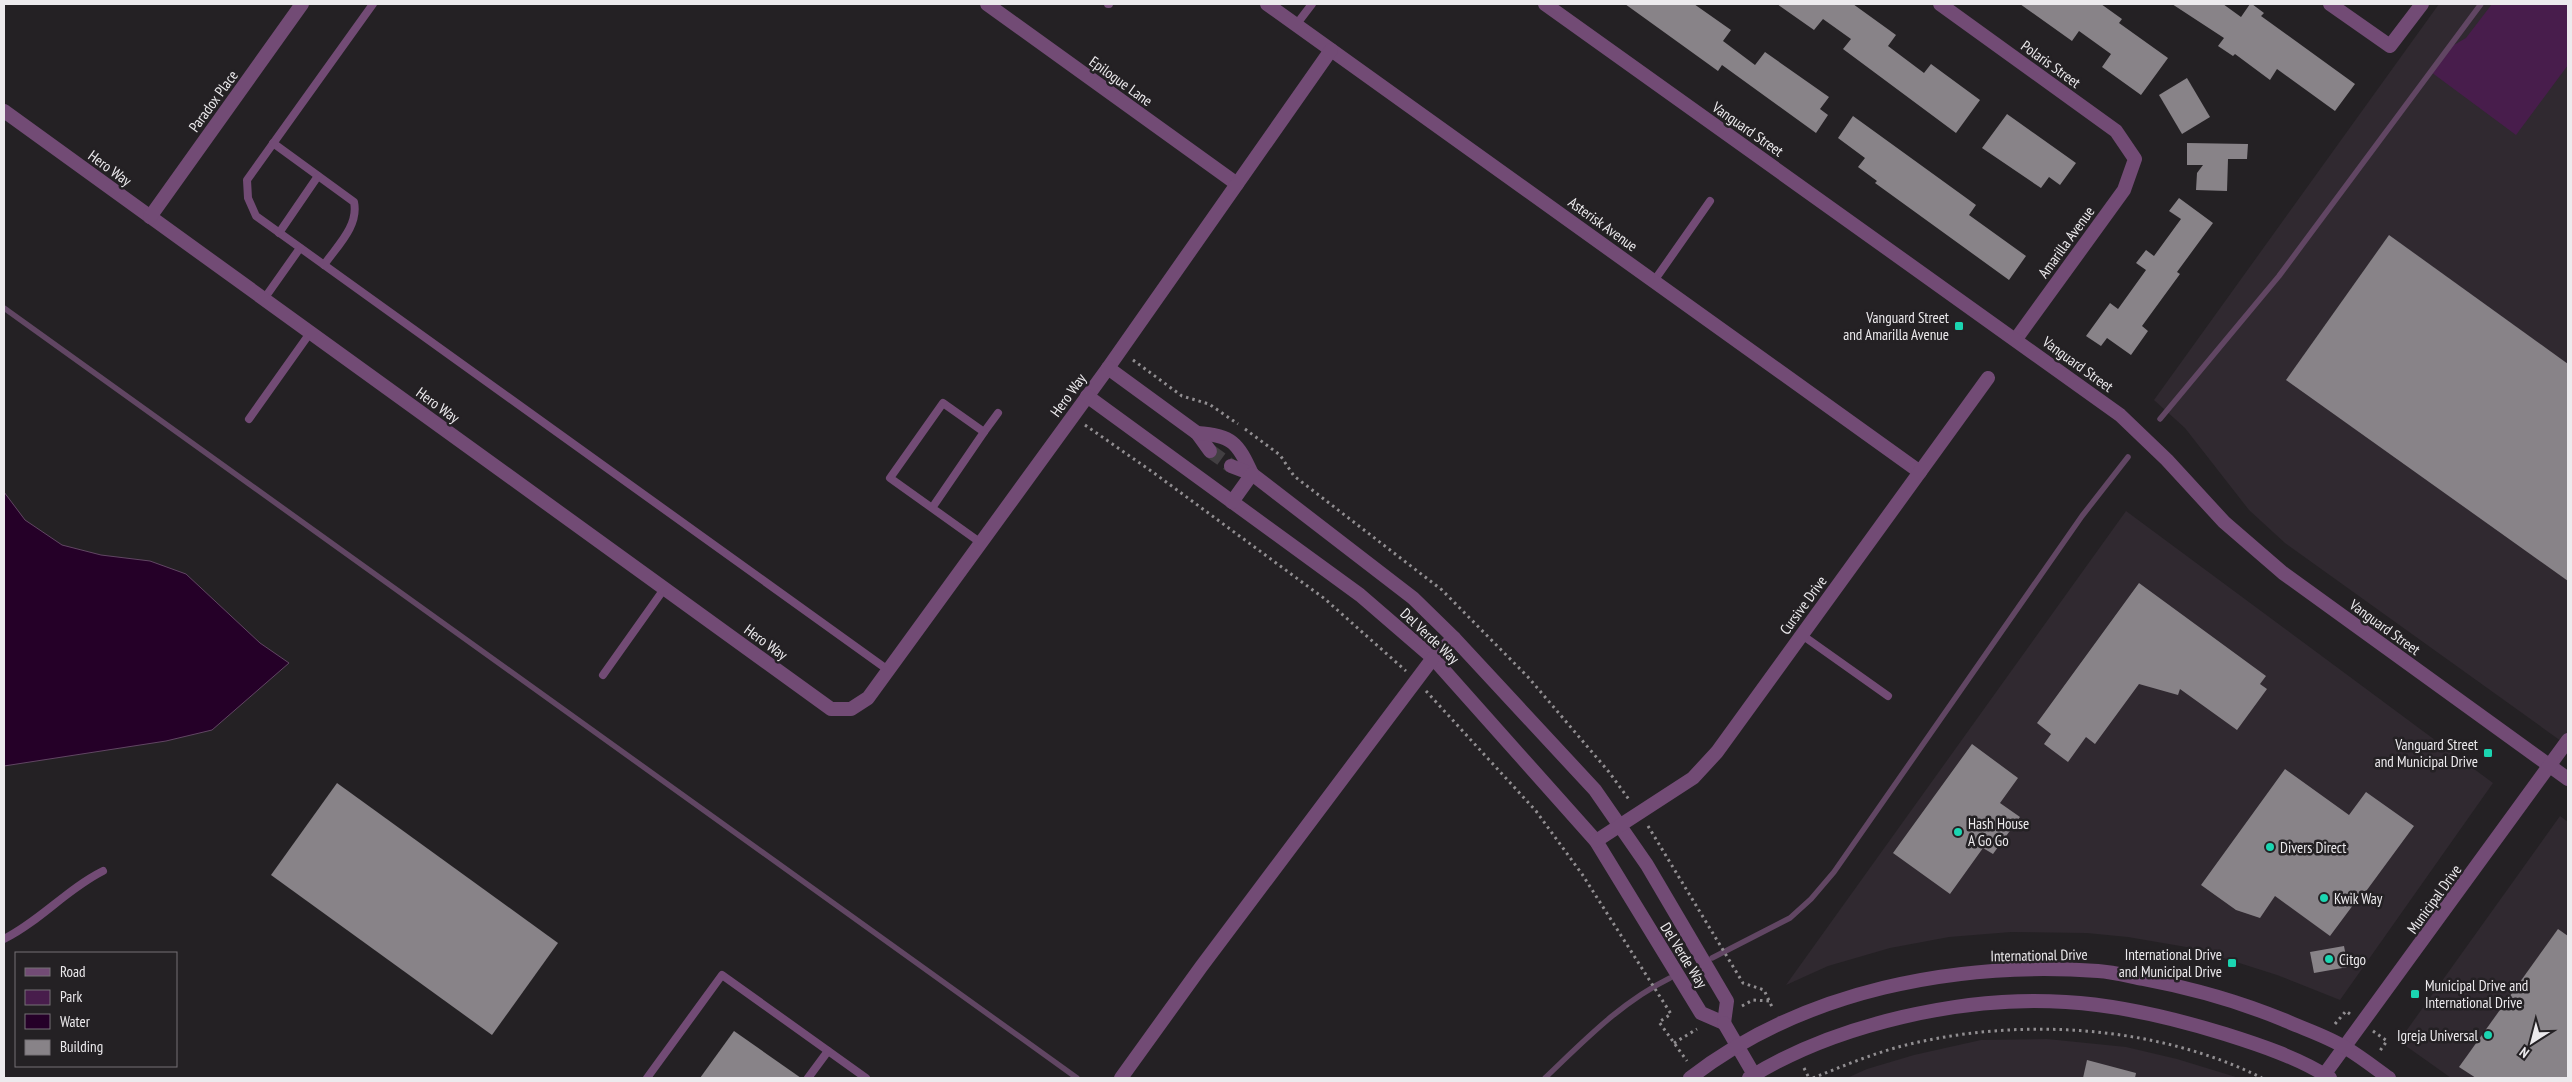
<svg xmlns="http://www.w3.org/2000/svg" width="2572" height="1082" viewBox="0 0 2572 1082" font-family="'PT Sans Narrow',sans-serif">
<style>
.built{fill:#302930}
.green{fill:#481d4c}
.water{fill:#250028;stroke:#614663}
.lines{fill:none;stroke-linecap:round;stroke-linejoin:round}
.stream{stroke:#614663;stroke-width:5.5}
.building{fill:#888388}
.minor-tunnel{stroke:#423f42;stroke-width:14;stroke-dasharray:14 7;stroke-linecap:butt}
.path{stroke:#918e91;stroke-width:3;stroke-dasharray:2.5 4;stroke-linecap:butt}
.service{stroke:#724b75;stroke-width:8}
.minor{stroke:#724b75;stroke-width:14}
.tertiary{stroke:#724b75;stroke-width:14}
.poi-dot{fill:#1bd5b1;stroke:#242124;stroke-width:2}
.labels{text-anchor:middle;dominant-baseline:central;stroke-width:5;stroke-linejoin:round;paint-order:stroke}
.street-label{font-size:15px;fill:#eceaed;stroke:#242124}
.poi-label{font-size:15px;fill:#eceaed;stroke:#242124;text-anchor:start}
</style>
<rect width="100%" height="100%" fill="#242124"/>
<!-- built -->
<g class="built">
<polygon points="2439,4 2568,4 2568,746 2285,543 2249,510 2185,428 2154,400"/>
<polygon points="2126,511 2493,783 2340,1000 2277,975 2192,948 2128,937 2087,933 2011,932 1949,937 1890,948 1828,966 1786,985"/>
<polygon points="2560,816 2568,822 2568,1078 2451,1078 2399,1041"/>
<polygon points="2047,1039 2126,1047 2177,1059 2239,1078 1847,1078 1867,1069 1914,1055 1981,1040"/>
</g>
<!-- green -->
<polygon class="green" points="2492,4 2568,4 2568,65 2516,135 2431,72 2447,49 2466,38"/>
<!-- water -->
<polygon class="water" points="4,492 25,520 62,545 101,555 150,561 186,574 260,643 289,663 212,730 166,741 4,766"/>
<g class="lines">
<!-- stream -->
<g class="stream">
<polyline points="4,308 1077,1078"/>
<polyline points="2160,419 2279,276 2481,4"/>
<polyline points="1712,958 1790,918 1811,899 1834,872 2082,516 2128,457"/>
<path d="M 1545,1078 C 1584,1041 1621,1002 1670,978"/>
</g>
</g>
<!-- building -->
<g class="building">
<polygon points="1625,4 1694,4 1731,30 1723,41 1755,65 1765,52 1829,97 1820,109 1828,115 1816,133 1722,65 1718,71"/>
<polygon points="1777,4 1853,4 1896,35 1888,46 1924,73 1931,64 1980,100 1956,133 1843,49 1851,39 1823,19 1814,30"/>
<polygon points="2020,4 2101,4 2122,19 2119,23 2168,58 2141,95 2102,67 2111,54 2079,31 2072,41"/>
<polygon points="2172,4 2223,4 2241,17 2250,4 2252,4 2264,13 2261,16 2355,84 2335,111 2277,69 2270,80 2235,54 2233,56 2218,46 2224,38"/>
<polygon points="2187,78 2210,117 2182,134 2159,95"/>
<polygon points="2007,114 2076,163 2060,185 2049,177 2041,188 1982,148"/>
<polygon points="1853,116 1976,205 1969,215 2026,256 2009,280 1875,183 1877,181 1858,167 1865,158 1838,138"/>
<polygon points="2187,143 2248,144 2247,159 2228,159 2227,191 2196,190 2197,173 2203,165 2187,165"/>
<polygon points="2179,198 2213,223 2177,272 2180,274 2142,326 2148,331 2131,355 2107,338 2101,346 2086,336 2110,303 2118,309 2146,270 2136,263 2146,250 2154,256 2181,219 2169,211"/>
<polygon points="2389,235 2568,364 2568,581 2286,380"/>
<polygon points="2139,583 2266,676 2260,684 2267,689 2237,730 2180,689 2178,695 2139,684 2095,744 2086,737 2068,762 2044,744 2051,734 2037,723"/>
<polygon points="1972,744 2018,778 2000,803 2020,817 1993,854 1983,848 1950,894 1893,853"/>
<polygon points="2285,769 2349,815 2366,792 2414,826 2364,894 2362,893 2330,936 2275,896 2260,918 2236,910 2201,885"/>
<polygon points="337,783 558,943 492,1035 271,875"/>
<polygon points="2558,929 2568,936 2568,1078 2476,1078 2459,1067"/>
<polygon points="2344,946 2348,967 2314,973 2310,952"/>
<polygon points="734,1031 801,1078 700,1078"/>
<polygon points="2087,1060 2136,1073 2135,1078 2083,1078"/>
</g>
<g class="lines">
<!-- minor-tunnel -->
<polyline class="minor-tunnel" points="1210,451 1231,466"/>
<!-- path -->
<g class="path">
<polyline points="1133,360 1182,396 1209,404 1238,424"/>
<polyline points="1085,425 1154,473 1325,599 1406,671"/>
<polyline points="1245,429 1280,455 1294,476 1442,590 1528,677 1609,772 1630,801"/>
<polyline points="1426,691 1536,811 1582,874 1671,1014 1659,1022 1687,1061"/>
<polyline points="1648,826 1743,983 1764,990 1773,1009"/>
<polyline points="1742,1006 1753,1000 1769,1001"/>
<polyline points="2335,1024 2346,1011 2350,1014"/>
<polyline points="2373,1031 2387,1041 2379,1052"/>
<polyline points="1674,1043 1697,1029"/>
<polyline points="1804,1068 1809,1078"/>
<path d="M 1813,1078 C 1843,1066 1874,1053 1906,1045 C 2020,1017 2156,1025 2262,1078"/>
</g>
<!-- service -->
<g class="service">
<polyline points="373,4 247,180 248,198 256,216 888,670"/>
<polyline points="1108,4 1109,4"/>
<polyline points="1296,25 1312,4"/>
<path d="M 273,143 L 354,202 C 359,226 337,246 324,265"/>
<polyline points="279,233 318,176"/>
<polyline points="1654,281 1710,201"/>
<polyline points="264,299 300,248"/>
<polyline points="249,419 310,333"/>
<polyline points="984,432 998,413"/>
<polyline points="932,508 984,432 943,403 890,478 981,543"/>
<polyline points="1802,635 1888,696"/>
<polyline points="603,675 664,589"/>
<path d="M 4,939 C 40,921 67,889 103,871"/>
<polyline points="647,1078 722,975 866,1078"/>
<polyline points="808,1078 828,1051"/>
</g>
<!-- minor -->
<g class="minor">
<polyline points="987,4 1237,184"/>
<polyline points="1267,4 1920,472"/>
<polyline points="1940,4 2116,131 2135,159 2124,190 2016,339"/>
<polyline points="2330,4 2390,46 2422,4"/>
<polyline points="4,111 831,709 851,709 868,698 1108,368 1331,50"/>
<polyline points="150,217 302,4"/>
<polyline points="1108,368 1197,433 1210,451"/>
<polyline points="1087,396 1360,595 1433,658 1596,841 1701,1013 1724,1023"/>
<path d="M 1197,433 C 1232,435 1238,443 1252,474"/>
<polyline points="1231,466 1252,474 1413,598 1454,638 1595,790 1647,865 1727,1001 1724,1023"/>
<polyline points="1232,502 1252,474"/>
<polyline points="1596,841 1693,778 1717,752 1988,378"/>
<polyline points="1724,1023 1756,1078"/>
<polyline points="1121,1078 1201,967 1433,658 1454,638"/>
</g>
<!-- tertiary -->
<g class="tertiary">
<polyline points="1545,4 2120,415 2167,460 2224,522 2283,573 2568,779"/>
<polyline points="2324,1075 2568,740"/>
<path d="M 1690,1078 C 1804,990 1956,961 2098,971 C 2113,972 2128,976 2143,979 C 2191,988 2238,1001 2284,1020 C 2304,1029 2327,1036 2346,1048 C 2361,1057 2375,1068 2389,1078"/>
<path d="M 1749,1078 C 1835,1024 1965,995 2066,1002 C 2120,1005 2173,1018 2225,1034 C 2260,1045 2299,1058 2330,1078"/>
</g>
</g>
<!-- markers -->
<g class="poi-dot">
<rect x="1954" y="321" width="10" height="10" rx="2.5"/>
<rect x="2483" y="748" width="10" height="10" rx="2.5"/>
<circle cx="1958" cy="832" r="5"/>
<circle cx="2270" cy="847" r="5"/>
<circle cx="2324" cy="898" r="5"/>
<circle cx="2329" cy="959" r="5"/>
<rect x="2227" y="958" width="10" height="10" rx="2.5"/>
<rect x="2410" y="989" width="10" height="10" rx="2.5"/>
<circle cx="2488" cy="1035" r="5"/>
</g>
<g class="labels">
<!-- street labels -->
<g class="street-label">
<text transform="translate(2051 64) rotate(36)">Polaris Street</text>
<text transform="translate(1121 81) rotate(36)">Epilogue Lane</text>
<text transform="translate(213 101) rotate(-54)">Paradox Place</text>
<text transform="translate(1748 129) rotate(35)">Vanguard Street</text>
<text transform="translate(110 168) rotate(36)">Hero Way</text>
<text transform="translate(1603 224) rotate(36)">Asterisk Avenue</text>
<text transform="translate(2066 242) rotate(-54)">Amarilla Avenue</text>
<text transform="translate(2078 364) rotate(36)">Vanguard Street</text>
<text transform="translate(1068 395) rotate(-54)">Hero Way</text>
<text transform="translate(438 405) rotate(36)">Hero Way</text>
<text transform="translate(1803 605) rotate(-54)">Cursive Drive</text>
<text transform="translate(2385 627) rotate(36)">Vanguard Street</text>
<text transform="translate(1430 636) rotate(43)">Del Verde Way</text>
<text transform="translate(766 642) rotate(36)">Hero Way</text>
<text transform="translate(2434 899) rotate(-54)">Municipal Drive</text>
<text transform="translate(1684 955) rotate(58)">Del Verde Way</text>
<text transform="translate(2039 955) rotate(-1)">International Drive</text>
</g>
<!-- poi labels -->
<g class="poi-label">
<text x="1949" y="317" text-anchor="end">Vanguard Street<tspan x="1949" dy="17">and Amarilla Avenue</tspan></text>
<text x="2478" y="744" text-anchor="end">Vanguard Street<tspan x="2478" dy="17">and Municipal Drive</tspan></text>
<text x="1968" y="823">Hash House<tspan x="1968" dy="17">A Go Go</tspan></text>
<text x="2280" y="847">Divers Direct</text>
<text x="2334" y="898">Kwik Way</text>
<text x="2222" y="954" text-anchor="end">International Drive<tspan x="2222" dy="17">and Municipal Drive</tspan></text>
<text x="2339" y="959">Citgo</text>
<text x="2425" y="985">Municipal Drive and<tspan x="2425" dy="17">International Drive</tspan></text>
<text x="2478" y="1035" text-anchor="end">Igreja Universal</text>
</g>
</g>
<!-- border -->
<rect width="2572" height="1082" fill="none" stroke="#eceaed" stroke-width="10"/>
<!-- legend -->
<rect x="15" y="952" width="162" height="115" fill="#242124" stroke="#747174"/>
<rect x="25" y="968" width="25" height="8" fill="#724b75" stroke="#747174"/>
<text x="60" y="977" font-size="15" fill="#eceaed">Road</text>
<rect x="25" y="990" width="25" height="15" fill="#481d4c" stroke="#747174"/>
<text x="60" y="1002" font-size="15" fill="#eceaed">Park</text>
<rect x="25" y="1014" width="25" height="15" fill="#250028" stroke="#747174"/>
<text x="60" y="1027" font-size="15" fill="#eceaed">Water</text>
<rect x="25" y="1040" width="25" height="15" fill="#888388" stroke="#747174"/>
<text x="60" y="1052" font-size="15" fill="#eceaed">Building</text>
<!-- north arrow -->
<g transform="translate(2532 1042) rotate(216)" stroke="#242124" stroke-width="4" paint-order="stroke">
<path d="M0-4L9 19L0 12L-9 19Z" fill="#eceaed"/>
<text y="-8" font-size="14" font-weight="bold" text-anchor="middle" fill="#eceaed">N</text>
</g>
</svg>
